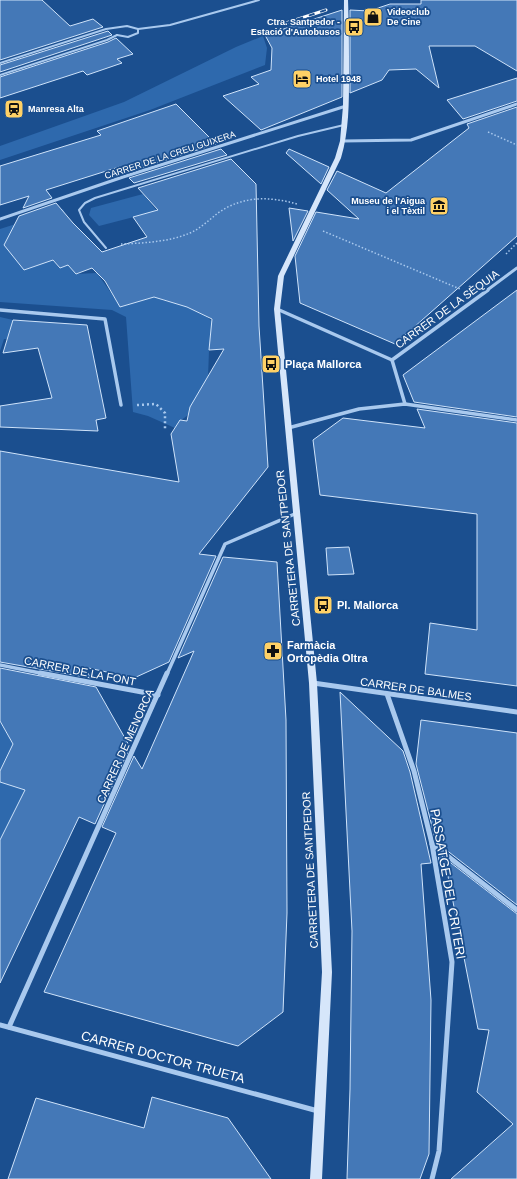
<svg xmlns="http://www.w3.org/2000/svg" width="517" height="1179" viewBox="0 0 517 1179" font-family="Helvetica,sans-serif">
<style>
.green{fill:#2e69ad}
.building{fill:#4478b7;stroke:#cfe3fa}
.lines{fill:none;stroke-linecap:round;stroke-linejoin:round}
.path-far1{stroke:#a9c9ee;stroke-width:1.5;stroke-dasharray:1.5 2;stroke-linecap:butt}
.path{stroke:#a9c9ee;stroke-width:2.5;stroke-dasharray:2 3;stroke-linecap:butt}
.lane{stroke:#a9c9ee;stroke-width:2}
.street-far2{stroke:#a9c9ee;stroke-width:3}
.street-far1{stroke:#a9c9ee;stroke-width:3.5}
.street{stroke:#a9c9ee;stroke-width:5}
.secondary{fill:#d6e6fa;fill-rule:evenodd}
.rail-casing{stroke:#fff;stroke-width:3}
.rail{stroke:#1b4f8f;stroke-width:2;stroke-dasharray:6;stroke-linecap:butt}
.labels{text-anchor:middle;dominant-baseline:central;stroke-width:3.5;stroke-linejoin:round;paint-order:stroke}
.far-poi-label{font-size:9px;font-weight:bold;fill:#fff;stroke:#1b4f8f;text-anchor:start}
.far-street-label{font-size:9px;fill:#fff;stroke:#1b4f8f}
.street-label{font-size:11px;fill:#fff;stroke:#1b4f8f}
.poi-label{font-size:11px;font-weight:bold;fill:#fff;stroke:#1b4f8f;text-anchor:start}
.near-street-label{font-size:13px;fill:#fff;stroke:#1b4f8f}
</style>
<rect width="100%" height="100%" fill="#1b4f8f"/>
<!-- green -->
<g class="green">
<polygon points="263,36 267,48 265,65 150,110 0,160 0,146 124,102 236,47"/>
<polygon points="143,194 157,211 99,226 89,215 91,208"/>
<polygon points="63,209 66,216 18,262 24,270 53,260 59,268 68,265 76,274 97,273 121,307 150,298 119,247 162,300 186,306 207,317 215,324 209,350 208,378 207,378 205,392 188,415 180,421 175,428 148,416 133,412 126,317 112,310 0,302 0,229"/>
<polygon points="0,317 13,320 8,339 4,339 0,351"/>
<polygon points="0,713 5,714 0,722 13,744 0,771"/>
<polygon points="0,782 25,790 0,840"/>
</g>
<!-- building -->
<g class="building">
<polygon points="0,0 42,0 70,26 93,19 103,27 0,60"/>
<polygon points="421,0 517,0 517,71 475,46 429,46 439,88 416,69 389,70 382,80 350,93 350,10 369,11 390,4 421,4"/>
<polygon points="342,10 342,97 261,130 223,96 259,84 251,77 271,70 272,48 265,35"/>
<polygon points="108,31 112,35 0,72 0,65"/>
<polygon points="116,38 133,54 117,59 122,63 87,75 83,71 0,98 0,77 108,42"/>
<polygon points="517,78 517,101 463,119 447,100"/>
<polygon points="176,104 216,144 125,173 119,167 46,190 52,198 23,208 29,196 0,205 0,166 101,135 97,131"/>
<polygon points="517,107 517,236 395,344 300,303 295,256 316,212 359,219 327,190 337,171 386,193 469,128 467,124"/>
<polygon points="221,149 227,155 134,183 129,178"/>
<polygon points="289,149 329,167 321,184 286,153"/>
<polygon points="231,159 256,184 259,326 268,467 199,554 216,556 169,662 134,678 84,667 91,678 0,662 0,451 179,482 171,434 180,420 187,421 190,407 224,349 209,350 212,319 187,307 154,297 120,307 105,281 92,268 76,274 68,265 60,268 53,260 24,270 4,245 19,216 56,203 73,223 102,252 147,237 133,217 158,210 138,188"/>
<polygon points="289,208 308,211 293,241"/>
<polygon points="517,290 517,417 414,402 403,375"/>
<polygon points="13,320 87,325 106,418 96,420 98,431 0,427 0,406 52,398 38,348 3,353"/>
<polygon points="417,409 517,423 517,686 425,674 430,623 477,630 477,514 320,495 313,440 343,418 425,428"/>
<polygon points="349,547 354,574 328,575 326,548"/>
<polygon points="223,557 277,562 286,720 287,913 283,1012 238,1046 44,992 116,833 102,827 134,756 142,769 194,651 178,658"/>
<polygon points="0,668 96,687 130,747 95,824 79,817 0,983 0,840 25,790 0,782 0,771 13,744 0,721"/>
<polygon points="340,692 403,751 410,772 431,863 421,864 431,1000 429,1154 420,1179 347,1179 350,1089 352,931"/>
<polygon points="421,720 517,733 517,905 436,842 416,764"/>
<polygon points="438,853 517,914 517,1179 451,1179 513,1124 477,1092 489,1030 478,1029 445,861 439,862"/>
<polygon points="152,1097 228,1118 271,1179 8,1179 36,1098 144,1128"/>
</g>
<g class="lines">
<!-- path-far1 -->
<g class="path-far1">
<polyline points="488,132 517,145"/>
<polyline points="323,231 460,289"/>
<path d="M 121,244 C 144,243 169,242 190,233 C 201,228 209,220 218,213 C 242,196 269,196 297,204"/>
<polyline points="506,254 517,243"/>
</g>
<!-- path -->
<polyline class="path" points="137,405 156,404 165,413 165,429"/>
<!-- lane -->
<g class="lane">
<polyline points="117,35 128,37 138,33 138,29"/>
<polyline points="0,63 106,29 127,26 138,29 170,25 259,0"/>
<polyline points="0,75 107,40 117,35"/>
<polyline points="106,248 84,222 79,210 85,203 95,198 298,136 344,125"/>
</g>
<!-- street-far2 -->
<g class="street-far2">
<polyline points="343,141 411,140 517,104"/>
<polyline points="0,219 123,177 346,106"/>
<polyline points="486,291 517,268"/>
</g>
<!-- street-far1 -->
<g class="street-far1">
<polyline points="277,309 392,360 488,290"/>
<polyline points="0,310 105,319 121,405"/>
<polyline points="392,360 405,404"/>
<polyline points="288,428 359,409 405,404 517,420"/>
<polyline points="0,665 45,674"/>
<polyline points="167,674 225,544 297,513"/>
</g>
<!-- street -->
<g class="street">
<polyline points="40,673 158,695"/>
<polyline points="313,683 517,712"/>
<polyline points="387,694 414,771 432,844 452,962 439,1151 432,1179"/>
<polyline points="432,844 517,910"/>
<polyline points="0,1025 318,1111"/>
<polyline points="9,1027 167,673"/>
</g>
<!-- secondary -->
<path class="secondary" d="M 344,0 L 348,0 C 349,25 349,50 349,75 C 349,103 349,131 341,158 L 284,276 L 280,309 L 317,683 L 332,972 L 322,1179 L 310,1179 L 322,972 L 309,683 L 274,309 L 278,276 L 335,158 L 340,141 L 343,106 Z"/>
<defs>
<polyline id="rail" points="286,23 326,10"/>
</defs>
<!-- rail casing -->
<use href="#rail" class="rail-casing"/>
<!-- rail -->
<use href="#rail" class="rail"/>
</g>
<!-- icons -->
<defs>
<symbol id="shop-square" viewBox="-11 -11 22 22"><rect x="-9" y="-9" width="18" height="18" rx="4" fill="#ffd166" stroke="#1b4f8f"/><path d="M-5-2.5h2.3a2.7 3.5 0 0 1 5.4 0H5L5.5 6h-11ZM-1.5-2.5h3a1.5 2.3 0 0 0-3 0Z" fill="#111"/></symbol>
<symbol id="bus-square" viewBox="-11 -11 22 22"><rect x="-9" y="-9" width="18" height="18" rx="4" fill="#ffd166" stroke="#1b4f8f"/><path d="M-5-6H5V4H4V6H2V4H-2V6H-4V4H-5ZM-3.5-4V0h7V-4ZM-3.5 1.2v1.5H-2V1.2ZM2 1.2v1.5H3.5V1.2Z" fill="#111"/></symbol>
<symbol id="hotel-square" viewBox="-11 -11 22 22"><rect x="-9" y="-9" width="18" height="18" rx="4" fill="#ffd166" stroke="#1b4f8f"/><path d="M-6-4.5h1.5V1H6V5H4.5V3h-9V5H-6ZM-4 0a1.8 1.8 0 1 1 3.6 0ZM.5 0V-2.5h3Q6-2.5 6 0Z" fill="#111"/></symbol>
<symbol id="station-square" viewBox="-11 -11 22 22"><rect x="-9" y="-9" width="18" height="18" rx="4" fill="#ffd166" stroke="#1b4f8f"/><path d="M-3-6H3Q5-6 5-4V2Q5 4 3 4L4.5 6H3L1.5 4h-3L-3 6H-4.5L-3 4Q-5 4-5 2V-4Q-5-6-3-6ZM-3.5-4v3h7v-3ZM-3.5 1v1.5H-2V1ZM2 1v1.5H3.5V1Z" fill="#111"/></symbol>
<symbol id="museum-square" viewBox="-11 -11 22 22"><rect x="-9" y="-9" width="18" height="18" rx="4" fill="#ffd166" stroke="#1b4f8f"/><path d="M0-6L6-3V-2H-6V-3ZM-5-1h2V3h-2ZM-1-1h2V3h-2ZM3-1h2V3H3ZM-6 4H6V6H-6Z" fill="#111"/></symbol>
<symbol id="pharmacy-square" viewBox="-11 -11 22 22"><rect x="-9" y="-9" width="18" height="18" rx="4" fill="#ffd166" stroke="#1b4f8f"/><path d="M-2-6h4v4h4v4h-4v4h-4v-4h-4v-4h4Z" fill="#111"/></symbol>
</defs>
<g fill-rule="evenodd">
<use href="#shop-square" x="362" y="6" width="22" height="22"/>
<use href="#bus-square" x="343" y="16" width="22" height="22"/>
<use href="#hotel-square" x="291" y="68" width="22" height="22"/>
<use href="#station-square" x="3" y="98" width="22" height="22"/>
<use href="#museum-square" x="428" y="195" width="22" height="22"/>
<use href="#bus-square" x="260" y="353" width="22" height="22"/>
<use href="#bus-square" x="312" y="594" width="22" height="22"/>
<use href="#pharmacy-square" x="262" y="640" width="22" height="22"/>
</g>
<g class="labels">
<!-- far-poi labels -->
<g class="far-poi-label">
<text x="387" y="12">Videoclub<tspan x="387" dy="10">De Cine</tspan></text>
<text x="340" y="22" text-anchor="end">Ctra. Santpedor -<tspan x="340" dy="10">Estació d'Autobusos</tspan></text>
<text x="316" y="79">Hotel 1948</text>
<text x="28" y="109">Manresa Alta</text>
<text x="425" y="201" text-anchor="end">Museu de l'Aigua<tspan x="425" dy="10">i el Tèxtil</tspan></text>
</g>
<!-- far-street labels -->
<g class="far-street-label">
<text transform="translate(170 155) rotate(-18)">CARRER DE LA CREU GUIXERA</text>
</g>
<!-- street labels -->
<g class="street-label">
<text transform="translate(447 309) rotate(-36)">CARRER DE LA SÈQUIA</text>
<text transform="translate(288 548) rotate(-96)">CARRETERA DE SANTPEDOR</text>
<text transform="translate(80 671) rotate(11)">CARRER DE LA FONT</text>
<text transform="translate(416 689) rotate(8)">CARRER DE BALMES</text>
<text transform="translate(125 746) rotate(-66)">CARRER DE MENORCA</text>
<text transform="translate(310 870) rotate(-93)">CARRETERA DE SANTPEDOR</text>
</g>
<!-- poi labels -->
<g class="poi-label">
<text x="285" y="364">Plaça Mallorca</text>
<text x="337" y="605">Pl. Mallorca</text>
<text x="287" y="645">Farmàcia<tspan x="287" dy="13">Ortopèdia Oltra</tspan></text>
</g>
<!-- near-street labels -->
<g class="near-street-label">
<text transform="translate(448 884) rotate(80)">PASSATGE DEL CRITERI</text>
<text transform="translate(163 1057) rotate(15)">CARRER DOCTOR TRUETA</text>
</g>
</g>
</svg>
